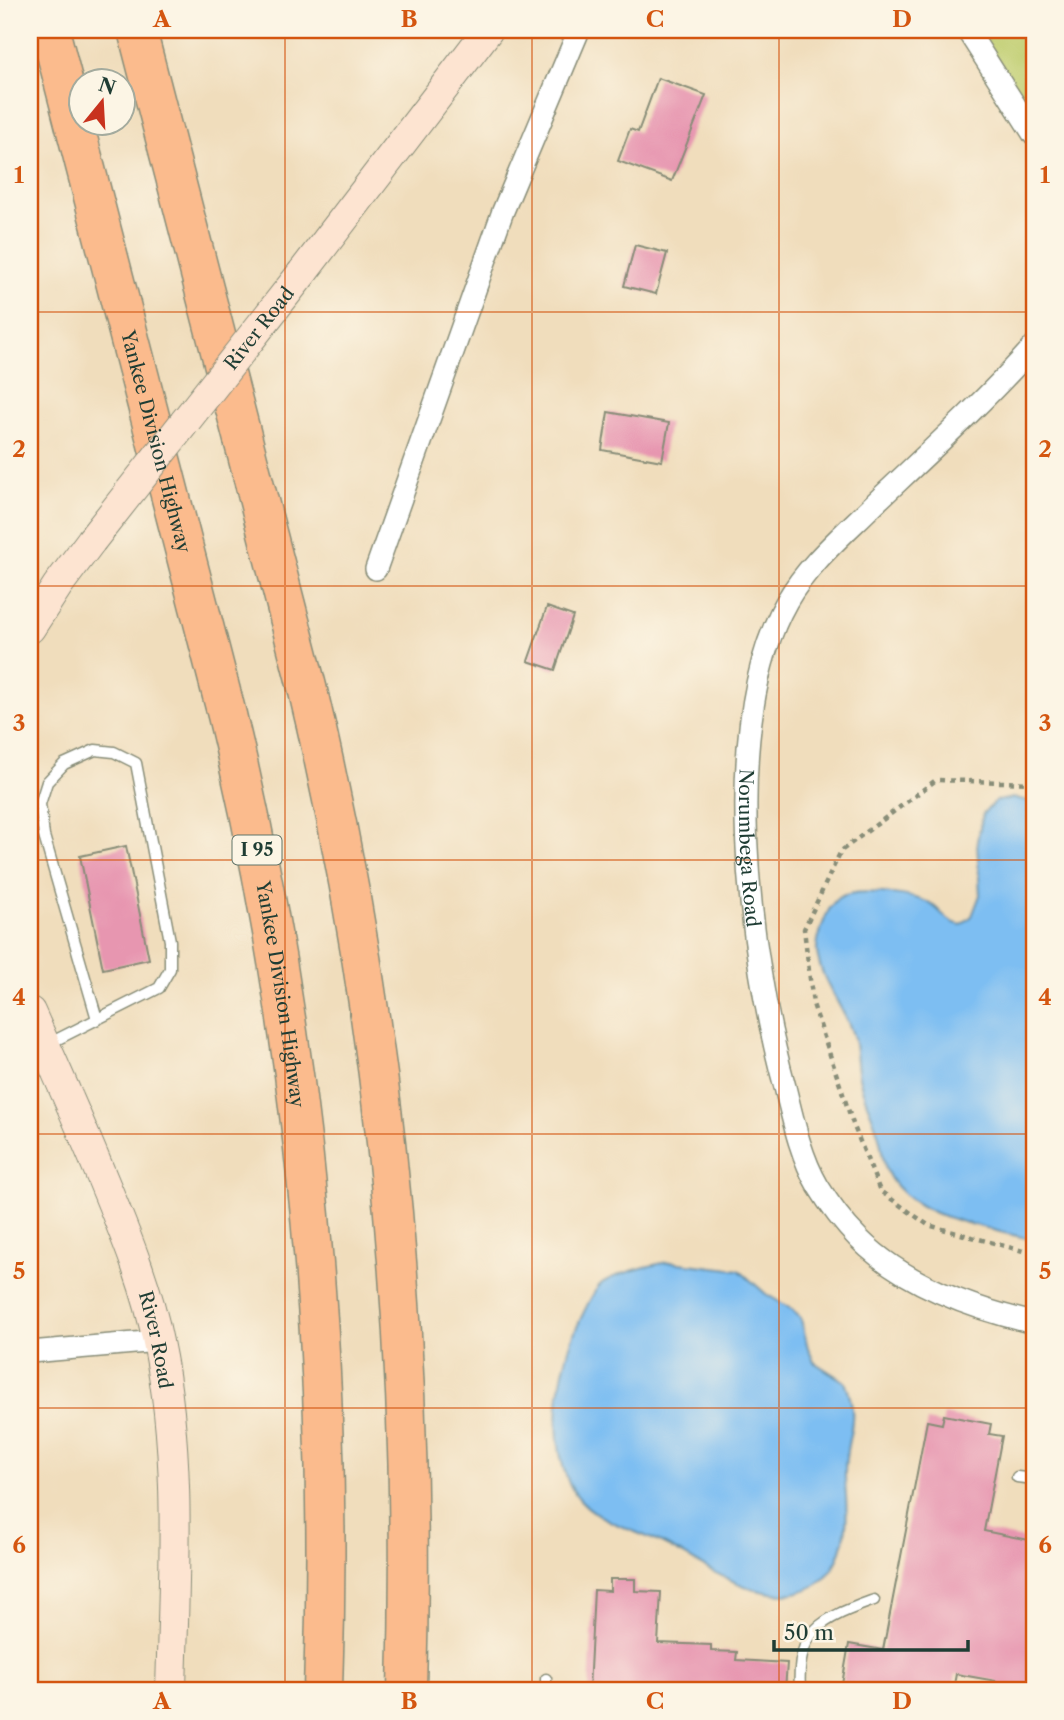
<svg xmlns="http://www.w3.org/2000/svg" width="1064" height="1720" viewBox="0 0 1064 1720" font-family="'Libre Caslon Text',serif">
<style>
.green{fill:#c0ce70;stroke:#708652;stroke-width:2}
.water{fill:#7dbef2;stroke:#4e7e93;stroke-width:2}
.building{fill:#e796b0}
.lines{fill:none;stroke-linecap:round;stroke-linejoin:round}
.service-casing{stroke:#888d78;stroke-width:13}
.minor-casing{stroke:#888d78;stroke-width:24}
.secondary-casing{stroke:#888d78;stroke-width:32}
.motorway-casing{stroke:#888d78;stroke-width:41}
.path{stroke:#888d78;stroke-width:4.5;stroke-dasharray:5 5;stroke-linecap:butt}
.service{stroke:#fff;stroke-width:10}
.minor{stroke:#fff;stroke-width:21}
.secondary{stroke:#fde4d1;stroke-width:30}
.motorway{stroke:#fbbb8d;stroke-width:38}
.secondary-bridge-casing{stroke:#888d78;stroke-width:32;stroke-linecap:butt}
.secondary-bridge{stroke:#fde4d1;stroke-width:30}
.grid{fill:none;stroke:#d45610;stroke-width:2;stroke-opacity:0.55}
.labels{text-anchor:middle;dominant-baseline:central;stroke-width:5;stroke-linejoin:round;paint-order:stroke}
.shield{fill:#fcf5e5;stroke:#617469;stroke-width:2}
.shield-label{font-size:18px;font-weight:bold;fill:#1f3d34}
.street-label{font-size:19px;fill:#1f3d34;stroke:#fcf5e5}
.neatline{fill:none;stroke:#d45610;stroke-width:2.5}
.grid-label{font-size:23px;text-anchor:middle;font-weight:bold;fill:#d45610}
</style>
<rect width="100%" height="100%" fill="#fcf5e5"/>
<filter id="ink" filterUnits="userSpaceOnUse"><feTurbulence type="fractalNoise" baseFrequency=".0143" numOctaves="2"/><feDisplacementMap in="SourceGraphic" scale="14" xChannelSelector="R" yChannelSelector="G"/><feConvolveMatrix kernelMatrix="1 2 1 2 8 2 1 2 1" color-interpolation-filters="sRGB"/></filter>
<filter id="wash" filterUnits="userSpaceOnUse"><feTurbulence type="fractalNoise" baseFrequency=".00686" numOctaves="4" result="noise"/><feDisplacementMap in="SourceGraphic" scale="28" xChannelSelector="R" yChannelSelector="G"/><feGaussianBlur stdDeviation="1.57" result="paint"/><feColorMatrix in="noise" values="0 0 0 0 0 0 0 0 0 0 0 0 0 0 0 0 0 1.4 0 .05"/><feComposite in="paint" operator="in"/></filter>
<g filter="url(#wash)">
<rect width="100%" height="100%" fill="#f0ddbc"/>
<!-- green -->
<polygon class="green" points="967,30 1034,30 1034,135"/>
<!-- water -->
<g class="water">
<path d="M 1014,798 L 1034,802 L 1034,1239 C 1016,1237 1000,1232 982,1227 C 951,1219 920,1212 897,1187 C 881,1169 884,1153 878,1133 C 872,1114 863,1096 859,1077 C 856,1063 857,1049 853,1035 C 844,1007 821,982 817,952 C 816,940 827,906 838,898 C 855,887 909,894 927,902 C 941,908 943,921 961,925 L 972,916 L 980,895 L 977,841 L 983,814 L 996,801 Z"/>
<path d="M 671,1262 L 739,1270 L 766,1294 L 793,1310 L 801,1319 L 808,1348 L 814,1362 L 845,1382 C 862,1424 844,1436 845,1475 C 845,1495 849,1513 845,1533 C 842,1554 833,1575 814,1586 C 768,1612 708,1567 667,1546 C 632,1527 586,1522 568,1481 C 550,1436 557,1385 572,1340 C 576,1328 592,1292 601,1284 C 611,1275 657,1263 671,1262 Z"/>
</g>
<g id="blocks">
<!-- building -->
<g class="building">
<polygon points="658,78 706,95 672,181 618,161 630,129 638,132"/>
<polygon points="635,245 667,253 656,294 624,286"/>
<polygon points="608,412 669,423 662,461 602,450"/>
<polygon points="547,607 573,616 555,670 528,661"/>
<polygon points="126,846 149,959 103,969 80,856"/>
<polygon points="944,1415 991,1424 989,1434 1002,1436 984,1531 1034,1541 1034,1690 994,1690 996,1681 956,1674 953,1690 841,1690 849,1644 883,1650 927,1421 942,1424"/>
<polygon points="610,1579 635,1579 635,1591 661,1592 658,1643 711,1645 711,1651 737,1652 736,1660 787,1663 785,1690 589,1690 594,1590 610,1591"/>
</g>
</g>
</g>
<g filter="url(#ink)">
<use href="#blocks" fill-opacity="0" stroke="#888d78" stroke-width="2"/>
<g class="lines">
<defs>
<g id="service">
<polyline points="48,1044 159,988 170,969 170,941 136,763 114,752 95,750 64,764 47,782 40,804 44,836 97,1019"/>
<polyline points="1017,1477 1034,1479"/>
<polyline points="546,1690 546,1679"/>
<path d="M 800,1690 C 796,1628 823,1619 874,1600"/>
</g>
<g id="minor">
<polyline points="967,30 1034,135"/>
<path id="s1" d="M 1034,346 C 984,402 928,453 873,505 C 844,534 808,564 787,601 C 718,722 749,957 785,1087 C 793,1120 801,1157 818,1186 C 829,1204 844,1224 859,1239 C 904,1284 974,1309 1034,1323"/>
<polyline points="376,569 503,211 579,30"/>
<polyline points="30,1352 158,1341"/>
</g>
<g id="secondary">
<polyline points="303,272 488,30"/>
<polyline points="30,628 58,585 91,541"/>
<path id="s2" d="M 30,1012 C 57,1072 83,1131 108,1192 C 128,1241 148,1290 158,1342 C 182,1456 174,1574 171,1690"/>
</g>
<g id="motorway">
<path id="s3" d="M 50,30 L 227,715 C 304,1035 335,1361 323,1690"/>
<path d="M 137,30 L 307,687 C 386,1016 417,1352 407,1690"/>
</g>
</defs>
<!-- service casing -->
<use href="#service" class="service-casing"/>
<!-- minor casing -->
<use href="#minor" class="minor-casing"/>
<!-- secondary casing -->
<use href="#secondary" class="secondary-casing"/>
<!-- motorway casing -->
<use href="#motorway" class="motorway-casing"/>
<!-- path -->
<polyline class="path" points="1034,783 936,780 841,851 804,929 813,1004 853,1124 880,1191 928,1225 1034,1254"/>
<!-- service -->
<use href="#service" class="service"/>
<!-- minor -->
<use href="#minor" class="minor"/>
<!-- secondary -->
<use href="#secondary" class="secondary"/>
<!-- motorway -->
<use href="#motorway" class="motorway"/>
<defs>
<g id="secondary-bridge">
<path id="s4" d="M 91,541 L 303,272"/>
</g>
</defs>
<!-- secondary-bridge casing -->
<use href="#secondary-bridge" class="secondary-bridge-casing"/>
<!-- secondary-bridge -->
<use href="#secondary-bridge" class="secondary-bridge"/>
</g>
</g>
<!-- grid -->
<path class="grid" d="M 285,30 L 285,1690M 532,30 L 532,1690M 779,30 L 779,1690M 30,312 L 1034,312M 30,586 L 1034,586M 30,860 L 1034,860M 30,1134 L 1034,1134M 30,1408 L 1034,1408"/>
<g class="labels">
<!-- shield labels -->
<rect class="shield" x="232.5" y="835.5" width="49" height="29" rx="5"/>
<g class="shield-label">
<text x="257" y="850">I 95</text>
</g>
<!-- street labels -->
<g class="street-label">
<text stroke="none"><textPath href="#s4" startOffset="271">River Road</textPath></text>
<text stroke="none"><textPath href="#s3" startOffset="425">Yankee Division Highway</textPath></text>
<text stroke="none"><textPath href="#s1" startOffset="609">Norumbega Road</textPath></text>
<text stroke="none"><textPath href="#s3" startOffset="992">Yankee Division Highway</textPath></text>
<text stroke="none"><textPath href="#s2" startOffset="352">River Road</textPath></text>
</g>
</g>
<!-- margin -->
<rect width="1064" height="1720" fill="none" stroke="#fcf5e5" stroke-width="77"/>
<!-- north arrow -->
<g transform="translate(102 102) rotate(18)"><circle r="33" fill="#fcf5e5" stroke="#a4ab9e" stroke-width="2"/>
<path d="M0-5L12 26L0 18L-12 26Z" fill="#c8321e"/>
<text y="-10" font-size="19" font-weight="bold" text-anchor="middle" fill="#1f3d34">N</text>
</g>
<!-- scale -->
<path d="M774 1640v10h194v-10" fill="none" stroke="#1f3d34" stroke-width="3.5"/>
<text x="784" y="1640" font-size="21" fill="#1f3d34" stroke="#fcf5e5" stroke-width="5" paint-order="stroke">50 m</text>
<rect x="38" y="38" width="988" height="1644" class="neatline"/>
<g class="grid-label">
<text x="162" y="27">A</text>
<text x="409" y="27">B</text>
<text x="655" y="27">C</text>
<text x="902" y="27">D</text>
<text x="19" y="183">1</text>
<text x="1045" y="183">1</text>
<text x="19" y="457">2</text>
<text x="1045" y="457">2</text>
<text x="19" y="731">3</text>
<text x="1045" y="731">3</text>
<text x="19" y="1005">4</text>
<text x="1045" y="1005">4</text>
<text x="19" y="1279">5</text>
<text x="1045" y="1279">5</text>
<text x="19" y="1553">6</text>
<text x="1045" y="1553">6</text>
<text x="162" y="1709">A</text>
<text x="409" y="1709">B</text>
<text x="655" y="1709">C</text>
<text x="902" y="1709">D</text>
</g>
</svg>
